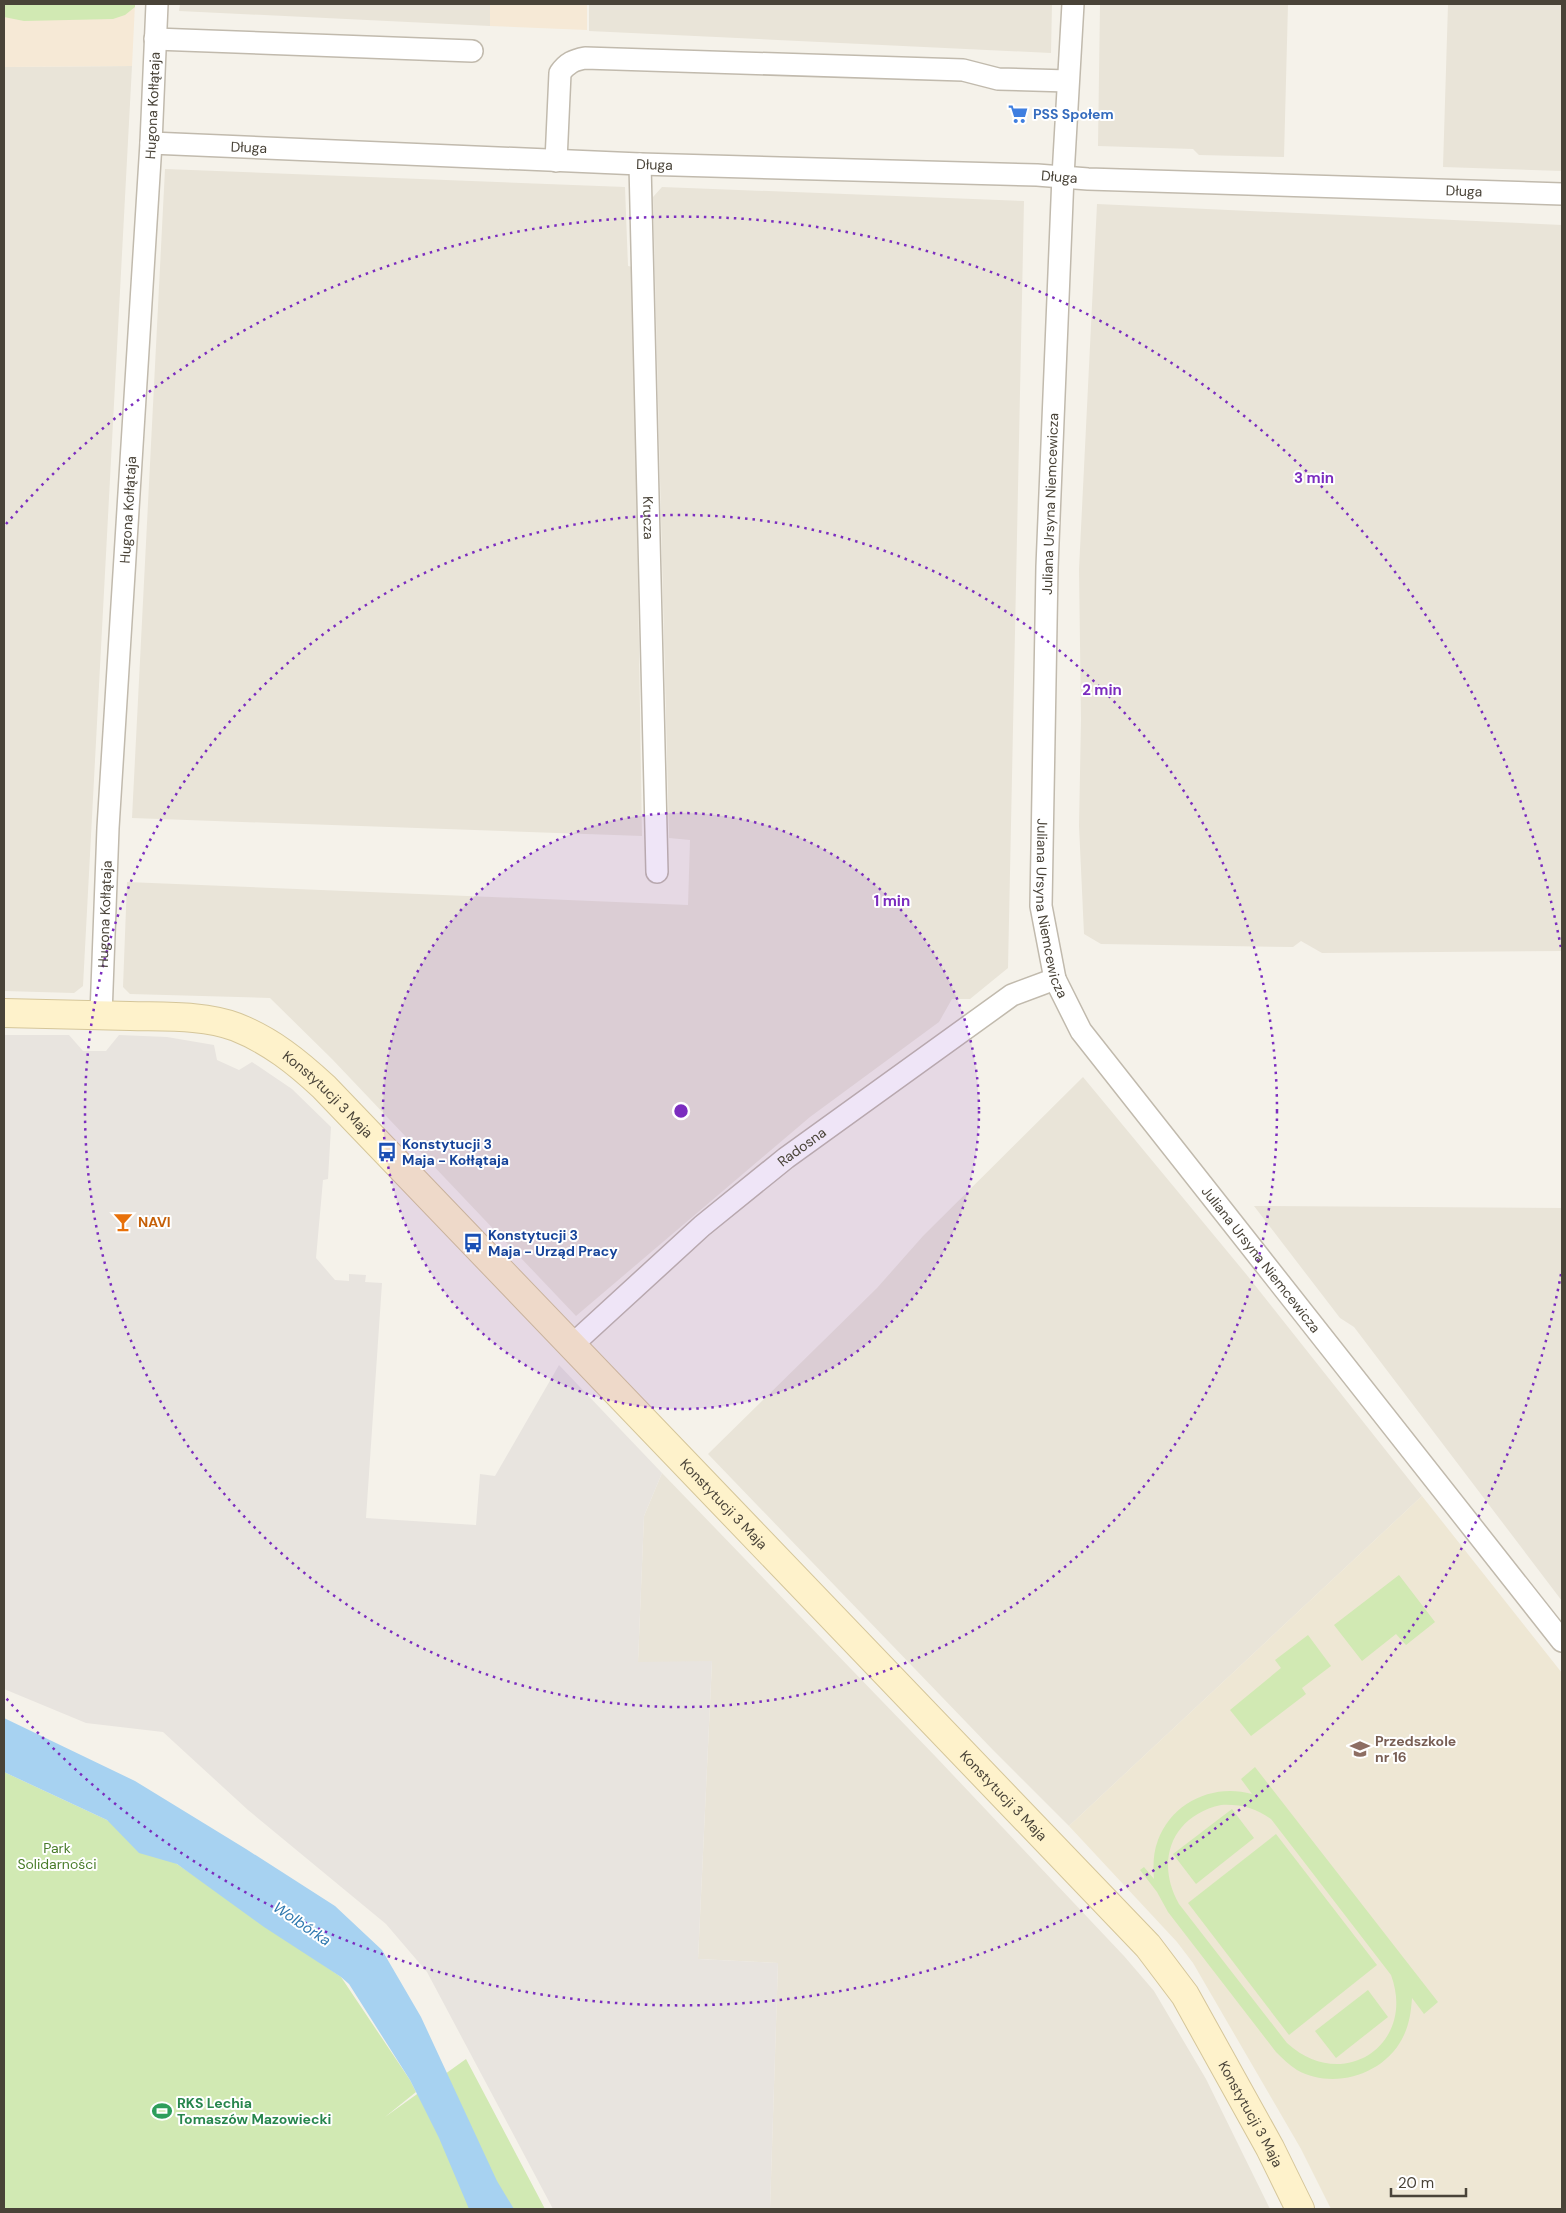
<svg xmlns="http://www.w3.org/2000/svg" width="1566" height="2213" viewBox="0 0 1566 2213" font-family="'DM Sans',sans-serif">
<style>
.residential{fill:#e9e4d8}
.commercial{fill:#f6e9d6}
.industrial{fill:#e8e4df}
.education{fill:#eee7d4}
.green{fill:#d1e9b3;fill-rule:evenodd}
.water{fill:#a7d2f1}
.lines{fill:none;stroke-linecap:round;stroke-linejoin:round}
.street-casing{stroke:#c1baad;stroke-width:24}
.secondary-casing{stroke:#d5c69a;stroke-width:30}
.street{stroke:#fff;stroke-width:21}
.secondary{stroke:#fef2cb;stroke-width:28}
.ring{fill:none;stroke:#7b2cbf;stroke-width:2.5;stroke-dasharray:2.5 5}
.labels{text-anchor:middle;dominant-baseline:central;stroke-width:4;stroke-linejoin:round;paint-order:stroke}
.street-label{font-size:14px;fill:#494338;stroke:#fff}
.shop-label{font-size:14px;font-weight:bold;fill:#366cbe;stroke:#fff;text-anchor:start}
.transit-label{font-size:14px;font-weight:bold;fill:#164399;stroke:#fff;text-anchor:start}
.food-label{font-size:14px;font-weight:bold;fill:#c56008;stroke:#fff;text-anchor:start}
.education-label{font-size:14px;font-weight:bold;fill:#785e54;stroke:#fff;text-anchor:start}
.park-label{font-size:14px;fill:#497c2a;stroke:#fff}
.leisure-label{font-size:14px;font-weight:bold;fill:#27864d;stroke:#fff;text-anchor:start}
.water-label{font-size:15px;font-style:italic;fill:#2e78af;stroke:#fff}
.centre{fill:#7b2cbf;stroke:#fff;stroke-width:2.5}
.ring-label{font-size:15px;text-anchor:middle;font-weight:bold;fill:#7b2cbf;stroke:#fff;stroke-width:4;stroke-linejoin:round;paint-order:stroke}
</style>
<rect width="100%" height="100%" fill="#f5f2ea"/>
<!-- residential -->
<g class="residential">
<polygon points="180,4 490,4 490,26 179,11"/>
<polygon points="589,4 1052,4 1051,53 589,31"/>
<polygon points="1100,4 1288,4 1284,157 1199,155 1193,149 1098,146"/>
<polygon points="1448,4 1562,4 1562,171 1443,167"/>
<polygon points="132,66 83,986 74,993 4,991 4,67"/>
<polygon points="165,169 625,187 628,266 633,267 642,836 132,818"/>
<polygon points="662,187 1024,201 1008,968 970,999 952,999 939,1022 810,1117 576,1316 332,1059 270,998 130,994 123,987 127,882 688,905 690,840 669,838 653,197"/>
<polygon points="1097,204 1562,225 1562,951 1322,953 1301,941 1293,947 1101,944 1084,934 1079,826 1081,720 1079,569"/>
<polygon points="1083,1077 1246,1274 1422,1496 1069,1826 993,1750 708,1454 877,1288 923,1236"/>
<polygon points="1254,1206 1562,1208 1562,1601 1354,1327 1340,1318"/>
<polygon points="662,1473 936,1757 1124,1956 1154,1991 1206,2079 1270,2209 770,2209 778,1963 698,1959 712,1662 638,1662 644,1516"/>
</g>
<!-- commercial -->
<g class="commercial">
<polygon points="4,4 135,4 132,66 4,67"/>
<polygon points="490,4 587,4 587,30 490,26"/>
</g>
<!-- industrial -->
<polygon class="industrial" points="4,1035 69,1035 83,1051 106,1051 119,1035 167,1037 214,1045 217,1060 239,1070 252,1062 292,1089 331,1127 328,1179 323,1180 316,1258 335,1280 349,1281 349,1274 366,1275 365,1282 382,1283 366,1518 476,1525 480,1474 495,1476 559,1365 662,1473 644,1516 638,1662 712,1661 698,1959 778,1963 770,2209 553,2209 427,1972 386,1924 248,1810 163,1732 86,1723 4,1689"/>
<!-- education -->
<polygon class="education" points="1422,1496 1562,1673 1562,2209 1331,2209 1301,2149 1193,1963 1177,1942 1069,1826"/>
<!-- green -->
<g class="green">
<polygon points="4,4 135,4 135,7 125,15 113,19 24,21 4,17"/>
<polygon points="1399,1575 1435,1622 1406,1645 1396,1634 1362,1661 1334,1625"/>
<polygon points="1308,1635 1331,1666 1302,1688 1306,1694 1251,1736 1230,1710 1281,1668 1275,1660"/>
<path d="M 1255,1767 L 1438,2002 L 1424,2014 L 1412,1998 C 1411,2013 1409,2026 1402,2039 C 1383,2075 1333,2090 1297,2070 C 1289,2065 1283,2059 1276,2052 L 1168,1912 L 1157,1892 L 1140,1870 L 1144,1867 L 1154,1879 C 1153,1866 1153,1853 1158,1840 C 1172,1802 1214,1783 1252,1794 L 1241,1779 ZM 1221,1805 C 1240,1804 1255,1808 1271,1819 L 1391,1975 C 1417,2045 1342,2094 1287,2043 L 1179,1904 C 1155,1862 1171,1816 1221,1805 Z"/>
<polygon points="4,1772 107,1820 177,1864 341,1977 410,2080 416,2092 385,2117 466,2059 545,2209 4,2209"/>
<polygon points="1232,1809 1254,1838 1196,1884 1173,1854"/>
<polygon points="1276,1834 1377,1965 1289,2035 1188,1903"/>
<polygon points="1368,1990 1388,2017 1336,2058 1315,2031"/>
</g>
<!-- water -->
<polygon class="water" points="4,1718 135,1781 246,1849 335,1906 382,1950 421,2017 497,2181 514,2209 469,2209 439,2138 410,2080 349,1984 341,1977 264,1927 177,1864 139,1853 107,1820 4,1772"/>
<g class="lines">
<defs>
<g id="street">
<path id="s1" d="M 1073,4 L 1063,176 L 1047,567 L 1041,906 L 1055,979 L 1081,1031 L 1562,1641"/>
<polyline points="155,39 472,51"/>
<path id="s2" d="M 151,143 L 640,164 L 1037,175 L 1088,179 L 1562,194"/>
<path d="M 556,161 L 560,73 C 567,63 574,60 585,58 L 963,70 L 998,79 L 1068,81"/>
<path id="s3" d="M 640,164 L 657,872"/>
<path id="s4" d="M 101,1015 L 108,828 L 151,143 L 157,4"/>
<path id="s5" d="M 571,1346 L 702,1226 L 786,1158 L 1012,995 L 1055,979"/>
</g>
<g id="secondary">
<path id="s6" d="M 4,1013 C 46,1014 88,1015 130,1016 C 165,1017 204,1015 236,1027 C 271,1041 297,1062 324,1087 L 1148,1946 L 1185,1995 L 1270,2148 L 1300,2209"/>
</g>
</defs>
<!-- street casing -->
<use href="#street" class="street-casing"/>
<!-- secondary casing -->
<use href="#secondary" class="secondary-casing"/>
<!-- street -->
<use href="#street" class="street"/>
<!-- secondary -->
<use href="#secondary" class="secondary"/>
</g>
<!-- distance rings -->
<circle cx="681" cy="1111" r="298" fill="#7b2cbf" fill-opacity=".12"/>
<g class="ring">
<circle cx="681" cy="1111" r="298"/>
<circle cx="681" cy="1111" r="596"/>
<path d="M1561 1274A895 895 0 0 1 6 1698M6 524A895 895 0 0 1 1561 948"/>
</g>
<!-- icons -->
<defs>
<symbol id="supermarket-bare" viewBox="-9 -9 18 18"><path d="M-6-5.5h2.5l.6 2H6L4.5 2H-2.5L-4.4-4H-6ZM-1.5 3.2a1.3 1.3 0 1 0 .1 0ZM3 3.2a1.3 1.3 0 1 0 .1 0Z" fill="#3f7fe0" stroke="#fff" stroke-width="2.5" paint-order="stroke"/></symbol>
<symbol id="bus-bare" viewBox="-9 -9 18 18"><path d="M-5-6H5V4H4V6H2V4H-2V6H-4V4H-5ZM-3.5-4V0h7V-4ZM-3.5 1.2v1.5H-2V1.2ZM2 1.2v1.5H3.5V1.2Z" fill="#1a4fb4" stroke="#fff" stroke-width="2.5" paint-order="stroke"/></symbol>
<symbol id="bar-bare" viewBox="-9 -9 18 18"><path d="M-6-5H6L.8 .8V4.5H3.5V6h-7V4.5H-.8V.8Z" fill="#e8710a" stroke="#fff" stroke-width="2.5" paint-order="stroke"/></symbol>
<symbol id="school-bare" viewBox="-9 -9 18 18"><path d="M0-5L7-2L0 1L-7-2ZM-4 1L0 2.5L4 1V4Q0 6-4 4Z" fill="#8d6e63" stroke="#fff" stroke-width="2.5" paint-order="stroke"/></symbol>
<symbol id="stadium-bare" viewBox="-9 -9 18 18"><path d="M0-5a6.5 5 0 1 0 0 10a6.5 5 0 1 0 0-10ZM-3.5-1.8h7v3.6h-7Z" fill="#2e9e5b" stroke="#fff" stroke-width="2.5" paint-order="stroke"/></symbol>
</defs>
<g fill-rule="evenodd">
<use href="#supermarket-bare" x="1004" y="100" width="28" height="28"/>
<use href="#bus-bare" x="373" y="1138" width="28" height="28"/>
<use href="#bar-bare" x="109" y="1208" width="28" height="28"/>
<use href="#bus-bare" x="459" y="1229" width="28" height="28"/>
<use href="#school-bare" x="1346" y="1735" width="28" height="28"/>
<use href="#stadium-bare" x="148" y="2097" width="28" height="28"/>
</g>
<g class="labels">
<!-- street labels -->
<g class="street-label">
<text stroke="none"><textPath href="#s4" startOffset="911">Hugona Kołłątaja</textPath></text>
<text stroke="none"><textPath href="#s2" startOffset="98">Długa</textPath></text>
<text stroke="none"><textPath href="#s2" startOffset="504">Długa</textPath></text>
<text stroke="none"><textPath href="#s2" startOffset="909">Długa</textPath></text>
<text stroke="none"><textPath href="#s2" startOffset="1314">Długa</textPath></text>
<text transform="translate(1050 504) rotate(-88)">Juliana Ursyna Niemcewicza</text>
<text stroke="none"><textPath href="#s4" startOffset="506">Hugona Kołłątaja</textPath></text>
<text stroke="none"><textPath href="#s3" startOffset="354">Krucza</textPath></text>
<text stroke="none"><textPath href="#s1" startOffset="906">Juliana Ursyna Niemcewicza</textPath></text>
<text stroke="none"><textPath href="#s4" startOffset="101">Hugona Kołłątaja</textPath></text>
<text stroke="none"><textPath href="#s6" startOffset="348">Konstytucji 3 Maja</textPath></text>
<text stroke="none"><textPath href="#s5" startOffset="305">Radosna</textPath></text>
<text stroke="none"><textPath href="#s1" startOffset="1326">Juliana Ursyna Niemcewicza</textPath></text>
<text stroke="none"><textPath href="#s6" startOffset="918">Konstytucji 3 Maja</textPath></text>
<text stroke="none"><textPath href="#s6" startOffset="1322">Konstytucji 3 Maja</textPath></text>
<text stroke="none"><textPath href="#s6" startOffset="1728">Konstytucji 3 Maja</textPath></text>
</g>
<!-- shop labels -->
<g class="shop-label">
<text x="1033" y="114">PSS Społem</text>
</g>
<!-- transit labels -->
<g class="transit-label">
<text x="402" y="1144">Konstytucji 3<tspan x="402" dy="16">Maja - Kołłątaja</tspan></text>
<text x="488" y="1235">Konstytucji 3<tspan x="488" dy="16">Maja - Urząd Pracy</tspan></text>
</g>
<!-- food labels -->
<g class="food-label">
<text x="138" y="1222">NAVI</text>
</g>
<!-- education labels -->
<g class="education-label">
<text x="1375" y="1741">Przedszkole<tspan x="1375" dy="16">nr 16</tspan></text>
</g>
<!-- park labels -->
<g class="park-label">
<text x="57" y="1848">Park<tspan x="57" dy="16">Solidarności</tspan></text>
</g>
<!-- leisure labels -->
<g class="leisure-label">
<text x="177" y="2103">RKS Lechia<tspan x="177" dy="16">Tomaszów Mazowiecki</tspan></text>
</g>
<!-- water labels -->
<g class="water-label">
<text transform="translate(302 1924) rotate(34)">Wolbórka</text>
</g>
</g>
<circle cx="681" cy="1111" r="8" class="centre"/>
<g class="ring-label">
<text x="1314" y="483">3 min</text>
<text x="1102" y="695">2 min</text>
<text x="892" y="906">1 min</text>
</g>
<!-- border -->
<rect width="1566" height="2213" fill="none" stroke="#494338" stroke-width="10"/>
<!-- scale -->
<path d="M1391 2188v8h75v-8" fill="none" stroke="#494338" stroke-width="2.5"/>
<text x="1398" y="2188" font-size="15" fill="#494338" stroke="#ffffff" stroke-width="4" paint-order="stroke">20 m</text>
</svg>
